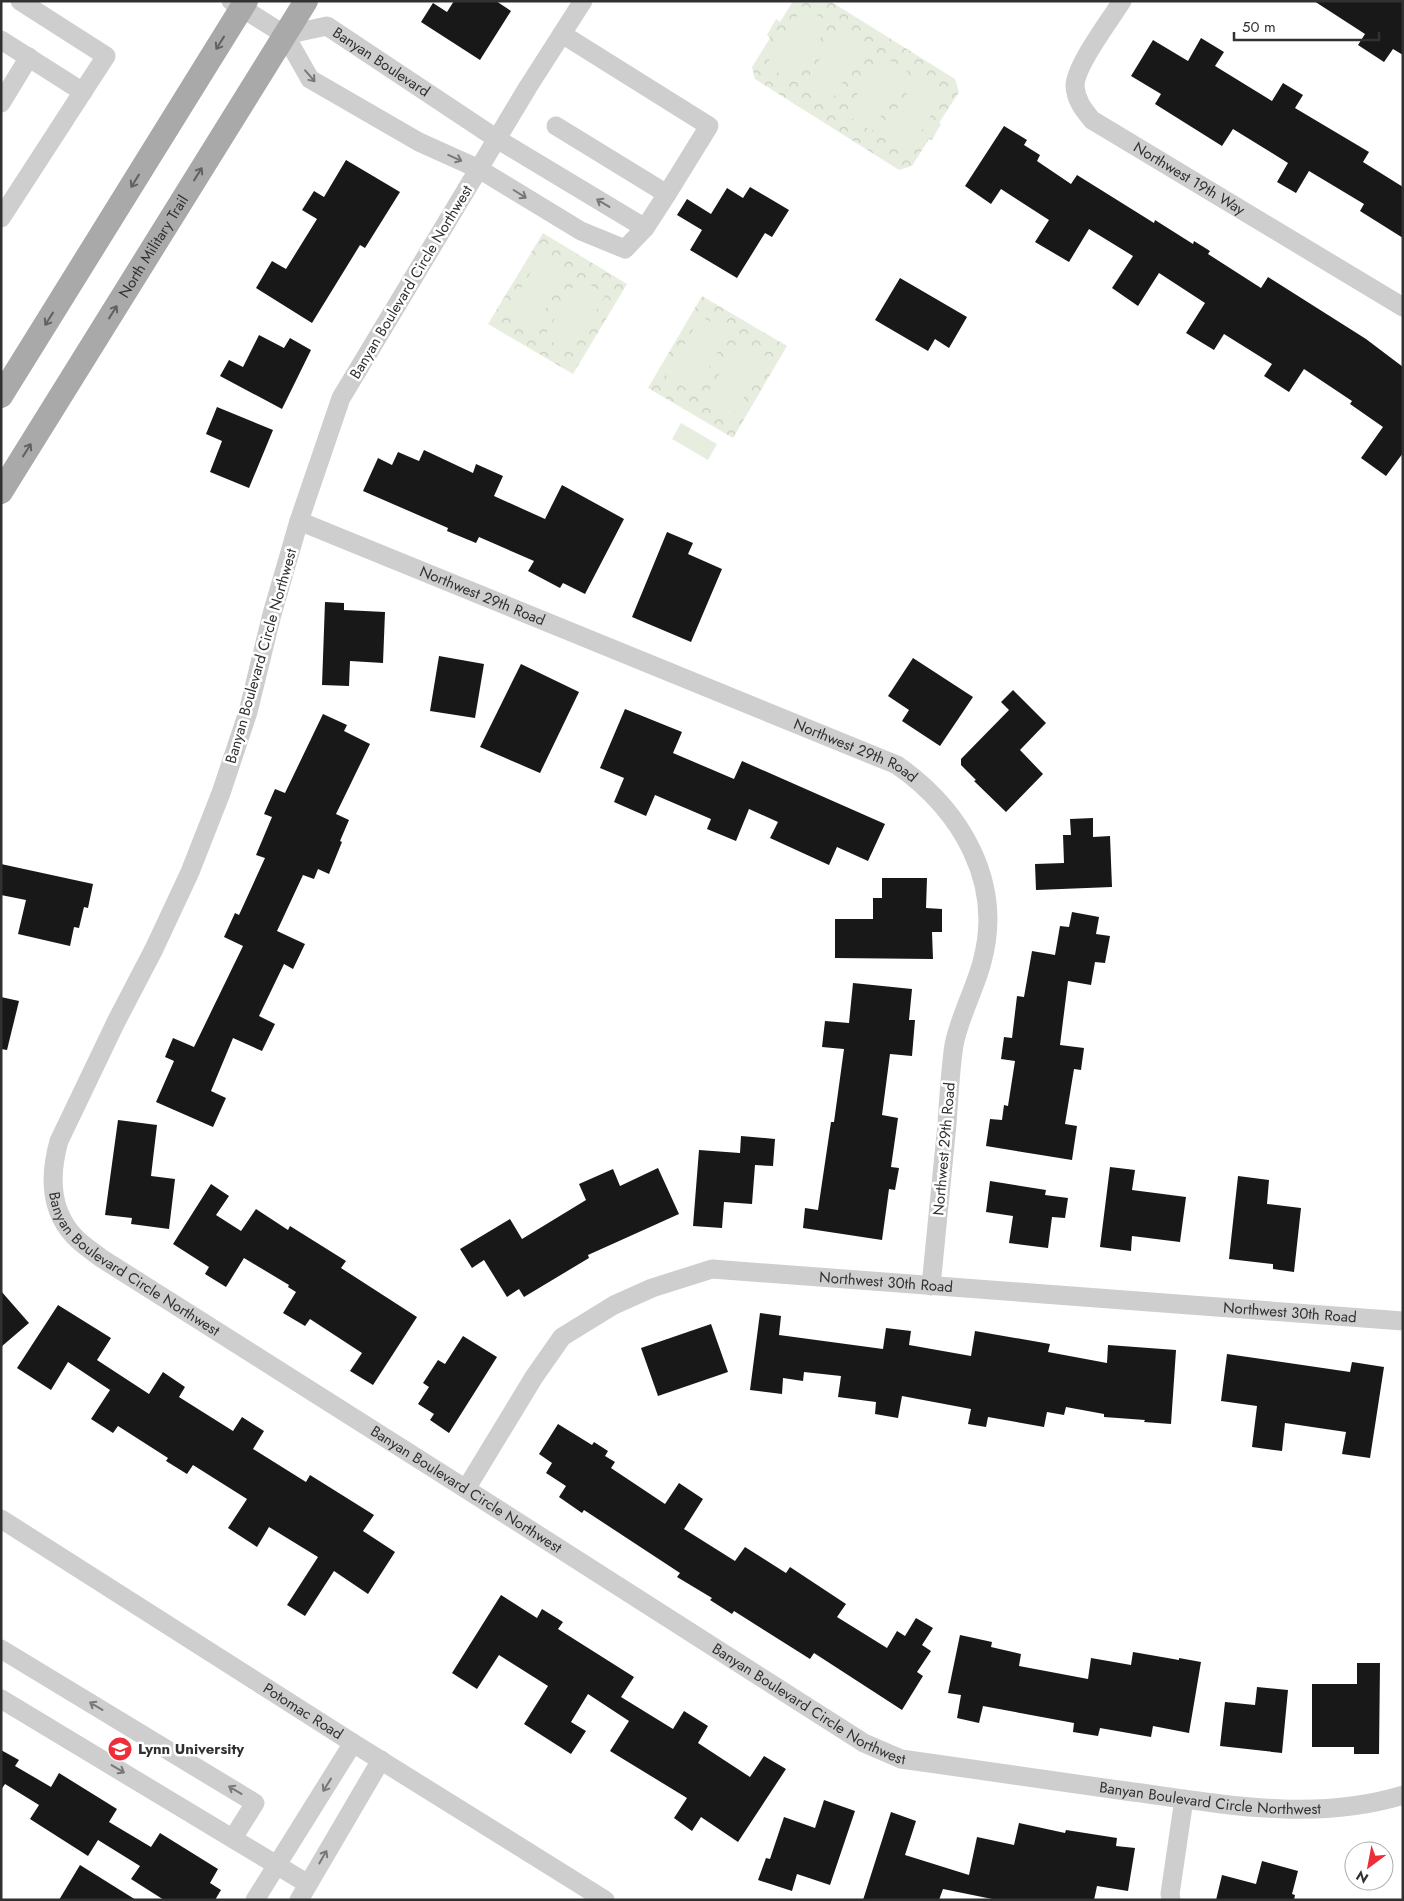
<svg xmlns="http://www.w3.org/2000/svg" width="1404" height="1901" viewBox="0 0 1404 1901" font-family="Jost,sans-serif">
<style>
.forest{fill:url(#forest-crowns)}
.pitch{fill:#e7eedf}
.building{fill:#181818}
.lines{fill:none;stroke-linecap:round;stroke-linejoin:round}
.minor{stroke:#cecece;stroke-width:19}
.major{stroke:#a9a9a9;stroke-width:24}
.oneway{stroke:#616161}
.oneway2{stroke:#787878}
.labels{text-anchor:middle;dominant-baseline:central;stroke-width:5;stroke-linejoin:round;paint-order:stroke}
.street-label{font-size:15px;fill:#313131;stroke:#fff}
.poi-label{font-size:15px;font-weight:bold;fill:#313131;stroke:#fff;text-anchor:start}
</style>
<defs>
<pattern id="forest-crowns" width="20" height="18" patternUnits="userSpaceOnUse" patternTransform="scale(1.25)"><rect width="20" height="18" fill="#e7eedf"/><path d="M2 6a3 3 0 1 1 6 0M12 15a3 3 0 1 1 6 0" fill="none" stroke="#c7cdc0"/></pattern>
</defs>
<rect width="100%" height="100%" fill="#fff"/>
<!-- forest -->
<g class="forest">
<polygon points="793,1 830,1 955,79 959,92 939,123 941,124 932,140 929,139 912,166 899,170 755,79 752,67 770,38 767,35 776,19 780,22"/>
<polygon points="543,233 627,284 573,374 488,324"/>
<polygon points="702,296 787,346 733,438 648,388"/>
</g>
<!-- pitch -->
<g class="pitch">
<polygon points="803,6 830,23 793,82 766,65"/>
<polygon points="839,29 866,46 829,104 802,87"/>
<polygon points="881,55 908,72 872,131 845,114"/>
<polygon points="917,77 944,94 908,153 880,136"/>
<polygon points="541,255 568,271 533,330 506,314"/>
<polygon points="578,278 606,294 571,353 544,337"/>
<polygon points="701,316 729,333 694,393 666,376"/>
<polygon points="740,340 768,357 733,416 704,399"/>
<polygon points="681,423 717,444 708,460 672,439"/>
</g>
<!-- building -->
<g class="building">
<polygon points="454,1 496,1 511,11 480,60 421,22 433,3 447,12"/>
<polygon points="1314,1 1403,1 1403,55 1393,49 1384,62 1358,45 1365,34"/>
<polygon points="1201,38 1224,52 1215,66 1272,101 1283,83 1303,95 1295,108 1369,152 1363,162 1403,187 1403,238 1360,211 1364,204 1309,171 1296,193 1277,182 1288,163 1233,129 1222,146 1155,104 1161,94 1131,76 1153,40 1188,61"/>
<polygon points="1004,126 1027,140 1024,145 1040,155 1037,161 1071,184 1077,175 1154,223 1155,220 1193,244 1194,241 1210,251 1208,254 1261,288 1268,277 1366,339 1403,367 1403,453 1386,476 1361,458 1383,427 1350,404 1352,401 1304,369 1289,392 1264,376 1272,364 1224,334 1214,350 1186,333 1205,303 1159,273 1138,306 1112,288 1133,256 1089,229 1069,262 1035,242 1049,220 1001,189 991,204 965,186"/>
<polygon points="346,160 400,192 365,248 360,245 312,323 256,288 272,261 286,269 317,219 302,210 314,191 324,197"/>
<polygon points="750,187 789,210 772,237 765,233 737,278 690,250 702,230 677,215 687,199 711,214 727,188 743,198"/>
<polygon points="900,278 967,317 949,348 935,339 928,351 875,320"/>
<polygon points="259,335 284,348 290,338 311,350 282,409 220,376 229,360 243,367"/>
<polygon points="217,407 273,430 249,488 210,472 222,441 206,434"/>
<polygon points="424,450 473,473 476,464 503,476 494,496 545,519 562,485 624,519 585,594 563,583 560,588 528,571 534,561 479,537 476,543 447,531 448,528 363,491 378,458 392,465 398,452 419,461"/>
<polygon points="667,532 693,543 688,554 722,569 691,642 632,617"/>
<polygon points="325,602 344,603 344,610 385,612 383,663 350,661 349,686 322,685"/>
<polygon points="439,656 484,664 475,718 430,711"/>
<polygon points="913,658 973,697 940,746 902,721 909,710 888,696"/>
<polygon points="521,664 579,692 540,773 480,747"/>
<polygon points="1013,690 1046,723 1020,750 1043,774 1006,812 974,781 976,780 961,765 961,759 1009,710 1001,702"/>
<polygon points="625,709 682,732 673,753 734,779 742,761 885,824 868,861 837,847 829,865 770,838 778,822 749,809 736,841 707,829 711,819 655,795 646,816 614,802 624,778 600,768"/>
<polygon points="323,714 347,725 344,731 370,744 336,814 349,820 340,841 342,842 329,874 318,869 314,879 303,875 277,931 305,944 293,969 284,964 259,1016 275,1024 262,1051 233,1038 211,1091 226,1098 213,1127 156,1102 174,1061 165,1057 173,1038 194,1047 243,946 224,937 235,913 239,915 265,858 256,855 272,817 264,814 275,789 285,793"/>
<polygon points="1093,818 1093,837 1110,836 1112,887 1036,890 1035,864 1064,863 1063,835 1071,835 1070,819"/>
<polygon points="1,864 93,884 88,908 84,907 79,928 74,927 70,946 18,934 26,900 1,895"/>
<polygon points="882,878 927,878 926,908 942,909 942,932 932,932 933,959 835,958 835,919 873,919 873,898 882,898"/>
<polygon points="1072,912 1099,917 1096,934 1110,936 1105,963 1095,962 1091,985 1068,981 1060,1045 1084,1048 1081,1070 1074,1069 1065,1124 1077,1126 1072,1160 986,1146 990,1119 1002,1120 1004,1105 1008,1106 1015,1061 1001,1059 1004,1037 1012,1038 1017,996 1024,997 1032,951 1055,955 1060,926 1069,927"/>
<polygon points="853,983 912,989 909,1020 915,1020 912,1056 890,1054 882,1115 898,1118 891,1167 899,1168 895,1190 889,1189 882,1240 803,1228 805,1208 818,1210 831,1122 834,1122 844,1049 822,1047 825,1021 849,1023"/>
<polygon points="1,997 19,1001 7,1050 1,1049"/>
<polygon points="118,1120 157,1125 151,1176 175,1179 169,1229 131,1224 132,1218 105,1215"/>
<polygon points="741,1136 775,1139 773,1166 755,1165 752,1204 724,1202 722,1228 693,1226 699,1150 740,1153"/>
<polygon points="1110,1167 1135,1170 1132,1190 1186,1197 1180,1242 1132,1236 1131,1251 1100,1247"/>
<polygon points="658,1168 679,1214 588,1255 589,1258 524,1297 519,1289 507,1297 484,1260 472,1268 460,1249 510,1219 522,1239 586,1200 579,1184 613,1169 620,1186"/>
<polygon points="1238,1176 1269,1180 1267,1204 1301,1208 1294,1272 1273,1269 1273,1264 1229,1259"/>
<polygon points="990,1181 1046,1190 1045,1195 1068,1198 1065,1218 1052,1217 1048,1248 1009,1243 1013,1216 986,1212"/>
<polygon points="211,1184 229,1196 216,1215 241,1231 256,1209 288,1230 290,1226 346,1261 341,1268 417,1317 373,1385 350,1371 362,1353 310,1319 305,1326 283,1313 296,1292 288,1287 289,1285 244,1258 226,1287 205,1274 209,1267 173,1244"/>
<polygon points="1,1291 29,1323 1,1347"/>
<polygon points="58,1305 111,1338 97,1360 149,1394 163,1372 185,1387 179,1397 233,1431 242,1417 264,1431 253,1449 306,1482 310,1475 374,1515 363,1531 395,1552 368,1594 334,1571 305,1616 287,1605 318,1557 269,1527 257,1547 228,1528 247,1499 193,1465 187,1474 166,1461 168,1458 118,1426 113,1433 91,1419 110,1390 68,1362 51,1390 17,1368"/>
<polygon points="760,1313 781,1316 779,1335 883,1349 886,1328 911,1331 909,1345 971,1356 975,1331 1050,1344 1048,1352 1107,1363 1108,1345 1176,1350 1171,1424 1144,1422 1145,1420 1104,1417 1104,1414 1066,1407 1064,1415 1047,1412 1044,1427 988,1417 986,1427 968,1424 971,1409 902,1396 898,1418 875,1414 876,1402 838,1397 841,1376 804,1372 803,1381 783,1378 782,1394 750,1390"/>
<polygon points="711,1324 728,1372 658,1396 641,1348"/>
<polygon points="463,1336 497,1357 449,1433 430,1420 434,1414 418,1404 429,1387 423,1383 438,1360 445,1364"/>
<polygon points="1227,1354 1350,1372 1352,1362 1384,1367 1370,1458 1342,1454 1346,1432 1285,1423 1282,1451 1252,1447 1257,1406 1221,1401"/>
<polygon points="558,1424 592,1445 594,1442 608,1451 605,1456 615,1462 611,1468 665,1504 679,1483 703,1499 684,1529 735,1561 745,1547 786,1573 790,1567 846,1604 837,1617 887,1648 897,1631 905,1636 916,1618 933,1628 922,1645 931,1651 917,1672 923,1676 902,1710 814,1653 810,1659 734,1611 732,1614 710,1600 712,1598 677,1577 680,1573 584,1510 582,1513 559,1497 566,1486 546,1473 552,1463 539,1454"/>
<polygon points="501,1595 537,1618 542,1609 563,1622 558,1629 634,1677 621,1697 673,1729 684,1711 708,1726 698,1743 750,1777 764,1756 786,1769 738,1842 701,1817 692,1831 674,1818 687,1798 610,1751 629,1721 588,1694 571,1722 586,1731 571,1754 524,1724 548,1686 499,1655 477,1689 452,1673"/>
<polygon points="960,1635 992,1642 991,1647 1021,1654 1019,1666 1088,1679 1091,1658 1131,1665 1133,1652 1179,1660 1179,1658 1201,1662 1189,1733 1153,1726 1151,1737 1100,1728 1098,1736 1073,1732 1074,1723 983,1706 979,1723 957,1718 961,1695 948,1693"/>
<polygon points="1357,1663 1380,1663 1379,1754 1354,1754 1354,1747 1312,1747 1312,1684 1357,1684"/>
<polygon points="1257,1687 1288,1690 1282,1753 1220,1746 1225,1702 1255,1705"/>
<polygon points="1,1750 19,1760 15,1766 51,1787 59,1773 117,1809 109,1822 151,1847 160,1833 218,1869 210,1883 221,1890 215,1900 164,1900 131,1879 140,1866 98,1840 88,1856 30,1819 39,1805 5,1784 1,1790"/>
<polygon points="824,1800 855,1811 830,1885 797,1874 792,1891 758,1880 766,1858 770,1859 784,1817 815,1828"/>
<polygon points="891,1812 916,1821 905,1855 969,1875 977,1837 1014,1845 1019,1823 1065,1833 1066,1830 1117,1838 1116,1846 1135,1848 1128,1891 1097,1886 1094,1900 997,1900 943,1889 939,1900 863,1900"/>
<polygon points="1262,1861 1298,1871 1292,1894 1295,1895 1294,1900 1216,1900 1222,1875 1256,1884"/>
<polygon points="80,1865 136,1900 59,1900"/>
</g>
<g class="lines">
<!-- minor -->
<g class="minor">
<polyline points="231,1 285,35 310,79 419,142 479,169 581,231 625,249 645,228 667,194"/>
<path id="s1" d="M 583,1 L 528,87 L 341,398 L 299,521 L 272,614 L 248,712 L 221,793 L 190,872 L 154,949 L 116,1022 L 59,1141 C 50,1173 49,1209 74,1236 C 81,1244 92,1251 101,1258 L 466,1489 L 864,1743 L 901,1759 C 976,1770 1051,1780 1126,1791 C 1217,1803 1312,1823 1403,1795"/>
<path id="s2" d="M 1122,1 C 1110,20 1075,66 1075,86 C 1076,101 1084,110 1092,120 L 1403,307"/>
<path id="s3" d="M 285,35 L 327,26 L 497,139 L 645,228"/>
<polyline points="1,40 83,92"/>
<polyline points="1,103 29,57"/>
<polyline points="556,126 667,194 709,126 562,34"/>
<polyline points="1,218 106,56 20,1"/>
<path id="s4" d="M 299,521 L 897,765 C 961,810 1004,882 982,962 C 975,989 959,1018 954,1045 C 950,1071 949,1098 947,1124 C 942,1178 936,1232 931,1286"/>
<path id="s5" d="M 466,1489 L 534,1377 L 562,1337 L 614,1305 L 652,1288 L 712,1269 L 1403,1321"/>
<path id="s6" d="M 1,1519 L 353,1743 L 605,1900"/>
<polyline points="1,1649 255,1803 233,1838"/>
<polyline points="1,1699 308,1884"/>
<polyline points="255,1900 353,1743"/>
<polyline points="299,1900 381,1760"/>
<polyline points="1171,1900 1170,1894 1184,1799"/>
</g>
<!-- major -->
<g class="major">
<polyline points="1,396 246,1"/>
<path id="s7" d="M 1,492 L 306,1"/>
</g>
</g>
<!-- one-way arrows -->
<defs><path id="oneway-shaft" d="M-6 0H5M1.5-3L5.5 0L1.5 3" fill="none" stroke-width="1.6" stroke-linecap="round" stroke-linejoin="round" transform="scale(1.25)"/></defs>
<g class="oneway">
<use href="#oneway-shaft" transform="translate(220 43) rotate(122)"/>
<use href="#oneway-shaft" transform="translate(198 174) rotate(-58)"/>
<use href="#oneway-shaft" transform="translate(135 181) rotate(122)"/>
<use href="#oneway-shaft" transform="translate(113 312) rotate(-58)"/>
<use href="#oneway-shaft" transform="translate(49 319) rotate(122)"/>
<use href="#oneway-shaft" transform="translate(27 450) rotate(-58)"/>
</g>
<g class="oneway2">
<use href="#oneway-shaft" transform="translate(310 76) rotate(49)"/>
<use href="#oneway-shaft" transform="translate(455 158) rotate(24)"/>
<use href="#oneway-shaft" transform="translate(520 194) rotate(32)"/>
<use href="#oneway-shaft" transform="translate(603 203) rotate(-149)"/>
<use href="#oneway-shaft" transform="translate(96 1706) rotate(-149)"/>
<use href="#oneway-shaft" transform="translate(118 1769) rotate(31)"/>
<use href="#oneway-shaft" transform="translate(327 1785) rotate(122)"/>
<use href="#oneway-shaft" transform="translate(235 1790) rotate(-149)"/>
<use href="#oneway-shaft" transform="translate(323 1857) rotate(-60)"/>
</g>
<!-- icons -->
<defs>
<symbol id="university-disc" viewBox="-11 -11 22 22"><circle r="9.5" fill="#ee2d3b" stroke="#fff"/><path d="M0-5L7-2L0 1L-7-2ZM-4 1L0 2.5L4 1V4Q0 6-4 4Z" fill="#fff"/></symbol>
</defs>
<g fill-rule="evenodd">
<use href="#university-disc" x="106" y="1735" width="28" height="28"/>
</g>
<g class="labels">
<!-- street labels -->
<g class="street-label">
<text stroke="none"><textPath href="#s3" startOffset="108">Banyan Boulevard</textPath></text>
<text stroke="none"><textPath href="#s2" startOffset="250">Northwest 19th Way</textPath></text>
<text stroke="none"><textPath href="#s7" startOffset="289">North Military Trail</textPath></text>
<text transform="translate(411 282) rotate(-59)">Banyan Boulevard Circle Northwest</text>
<text stroke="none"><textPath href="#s4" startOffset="198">Northwest 29th Road</textPath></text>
<text transform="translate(261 656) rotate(-74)">Banyan Boulevard Circle Northwest</text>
<text stroke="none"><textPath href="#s4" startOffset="602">Northwest 29th Road</textPath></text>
<text transform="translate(944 1149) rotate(-85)">Northwest 29th Road</text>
<text stroke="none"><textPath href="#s1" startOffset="1425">Banyan Boulevard Circle Northwest</textPath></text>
<text stroke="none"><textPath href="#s5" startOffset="520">Northwest 30th Road</textPath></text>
<text stroke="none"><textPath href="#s5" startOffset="925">Northwest 30th Road</textPath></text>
<text stroke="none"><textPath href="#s1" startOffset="1830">Banyan Boulevard Circle Northwest</textPath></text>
<text stroke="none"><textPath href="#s1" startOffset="2235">Banyan Boulevard Circle Northwest</textPath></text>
<text stroke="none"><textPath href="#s6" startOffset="358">Potomac Road</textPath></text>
<text stroke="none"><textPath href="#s1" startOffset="2654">Banyan Boulevard Circle Northwest</textPath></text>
</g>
<!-- poi labels -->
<g class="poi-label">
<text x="138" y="1749">Lynn University</text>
</g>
</g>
<!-- border -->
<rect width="1404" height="1901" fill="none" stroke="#313131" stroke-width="5"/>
<!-- north arrow -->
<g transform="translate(1369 1866) rotate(212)"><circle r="24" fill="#ffffff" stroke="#adadad"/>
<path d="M0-4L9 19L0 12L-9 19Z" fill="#ee2d3b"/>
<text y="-8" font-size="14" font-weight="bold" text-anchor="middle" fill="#313131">N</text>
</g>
<!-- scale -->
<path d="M1234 32v8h145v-8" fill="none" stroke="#313131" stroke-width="2.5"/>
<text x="1242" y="32" font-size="15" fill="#313131" stroke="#ffffff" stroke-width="4" paint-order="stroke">50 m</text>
</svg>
